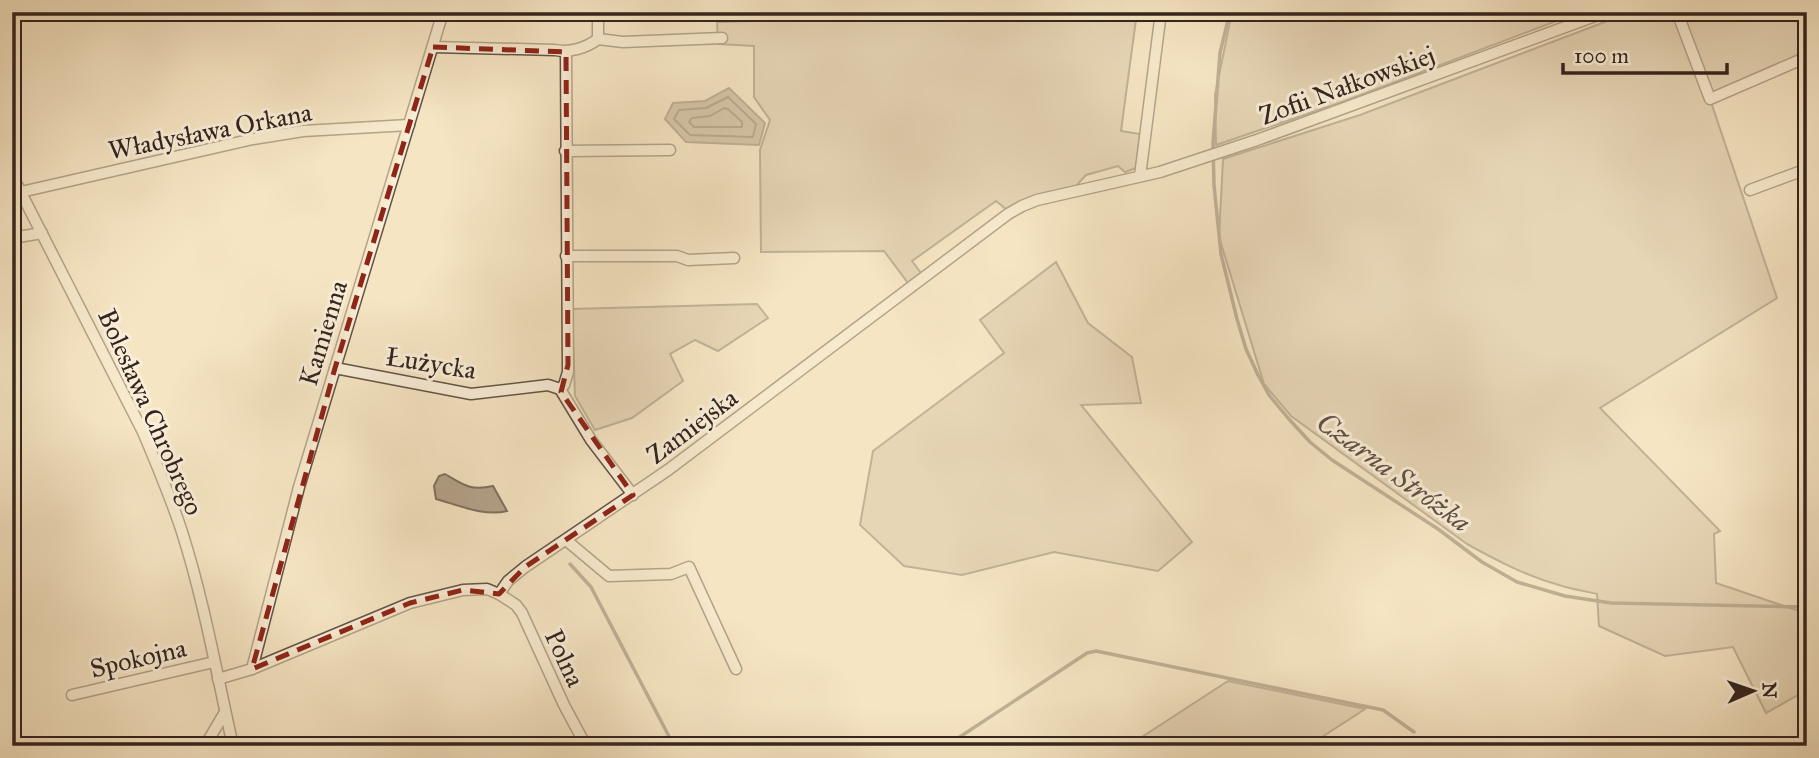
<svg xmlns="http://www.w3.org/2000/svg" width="1819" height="758" viewBox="0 0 1819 758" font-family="'IM FELL Great Primer',serif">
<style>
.green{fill:#d5c4a7;stroke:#847462;stroke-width:2}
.water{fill:#b4a38b;stroke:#81705f;stroke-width:2}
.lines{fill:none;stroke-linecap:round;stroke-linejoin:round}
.shore{stroke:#746454;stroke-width:2}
.stream{stroke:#81705f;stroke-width:3.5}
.street-casing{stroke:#645447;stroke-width:13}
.street{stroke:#f9eed8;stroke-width:10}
.marked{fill:none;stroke:#8f2418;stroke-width:5;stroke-dasharray:14 9;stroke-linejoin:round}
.labels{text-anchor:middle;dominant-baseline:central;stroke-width:6;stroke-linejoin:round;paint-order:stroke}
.street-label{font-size:26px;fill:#34241e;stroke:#f9eed8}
.water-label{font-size:28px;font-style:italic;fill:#615044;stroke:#f9eed8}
</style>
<rect width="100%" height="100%" fill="#f6e5c3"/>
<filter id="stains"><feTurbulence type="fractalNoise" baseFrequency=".00286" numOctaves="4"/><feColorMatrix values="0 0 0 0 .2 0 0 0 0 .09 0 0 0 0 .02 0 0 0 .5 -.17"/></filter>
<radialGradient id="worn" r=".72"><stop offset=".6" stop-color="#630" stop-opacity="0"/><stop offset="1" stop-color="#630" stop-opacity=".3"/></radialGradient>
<!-- green -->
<g class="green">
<polygon points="915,12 1137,12 1121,131 1140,134 1136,168 1125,172 1118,166 1086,175 1076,186 1030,198 1006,209 996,201 912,261 921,273 908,283 884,251 761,252 760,150 770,120 754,97 754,46 718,44 717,22 915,17"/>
<polygon points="1232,12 1580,12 1345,101 1216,145 1215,95"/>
<path d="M 1631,12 L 1807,12 L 1807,57 L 1710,99 L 1777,298 L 1600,408 L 1720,531 L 1714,534 L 1716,583 L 1796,610 L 1807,609 L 1807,690 L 1766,713 L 1733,647 L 1665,656 L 1599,626 L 1597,594 C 1584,591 1571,589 1559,585 C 1526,576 1496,560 1467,544 L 1291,416 L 1264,384 L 1219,237 L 1223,159 L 1360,115 Z"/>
<polygon points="1056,262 1088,323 1132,357 1141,403 1081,405 1192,542 1158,571 1054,552 962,575 904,566 860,525 873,451 1004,353 980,320"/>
<polygon points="757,304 768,318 718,351 695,340 670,354 683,381 632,418 595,430 575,396 572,309"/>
<polygon points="1228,681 1365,709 1308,746 1128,746"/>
</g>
<!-- water -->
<g class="water">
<polygon points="729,88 765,123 759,145 686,142 665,119 673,103 705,101"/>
<path d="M 445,474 C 464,485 470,491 493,486 L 507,511 C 485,517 458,505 436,499 L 434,486 L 439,476 Z"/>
</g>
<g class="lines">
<!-- shore -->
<g class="shore">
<polygon points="728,97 756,124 753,137 690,135 674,119 679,110 706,108"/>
<polygon points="724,108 728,109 742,122 742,127 694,127 689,122 692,118 710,116"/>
</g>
<!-- stream -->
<g class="stream">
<polyline points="1230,12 1220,53 1213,143 1214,185 1221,254 1237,319 1246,349 1258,375 1269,395 1288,418 1310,442 1332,460 1438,529 1482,562 1517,582 1565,596 1611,603 1807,607"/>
<polyline points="570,564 591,587 674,746"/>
<polyline points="1427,742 1432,746"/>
<polyline points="946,746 1087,653 1096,651 1383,710 1414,732"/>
<polyline points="1801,746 1807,709"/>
</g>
<defs>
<g id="street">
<polyline points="1677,12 1710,99 1807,57"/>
<polyline points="598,39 623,42 722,38"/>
<path d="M 433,47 L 555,50 C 570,53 586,48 598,39 L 598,12"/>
<polyline points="565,151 670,150"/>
<path d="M 12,175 L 143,432 C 157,465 171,498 182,532 C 204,601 217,675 233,746"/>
<polyline points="1140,176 1161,12"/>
<polyline points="1750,190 1807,169"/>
<polyline points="21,192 253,139 303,131 409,125"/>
<polyline points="12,238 42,233"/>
<polyline points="566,256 677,256 688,260 734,258"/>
<polyline points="335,368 471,394 548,385 560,389 591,440 633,495"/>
<polyline points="560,389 564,385 568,372 566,52"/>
<polyline points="566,540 609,576 671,574 689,567 736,669"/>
<polyline points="499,594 508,581 525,567 668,470 1008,214 1022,206 1037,200 1160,172 1257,140 1606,12"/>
<polyline points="252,669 299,487 443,12"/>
<polyline points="218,679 252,669 410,603 463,590 487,589 499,594 516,605 522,613 564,705 586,746"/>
<polyline points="72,695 214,662"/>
<polyline points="205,746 225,712"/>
</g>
</defs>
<!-- street casing -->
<use href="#street" class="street-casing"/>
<!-- street -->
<use href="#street" class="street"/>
</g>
<!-- marked area -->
<path d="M0 0H1819V758H0ZM 433,47 L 566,52 L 568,365 L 561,392 L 633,495 L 525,567 L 499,594 L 463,590 L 410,603 L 252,669 L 335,368 Z" fill="#f6e5c3" fill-opacity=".55" fill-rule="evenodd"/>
<path class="marked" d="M 433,47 L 566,52 L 568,365 L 561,392 L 633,495 L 525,567 L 499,594 L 463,590 L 410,603 L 252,669 L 335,368 Z"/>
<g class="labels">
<!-- street labels -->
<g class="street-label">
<text transform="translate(1347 85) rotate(-20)">Zofii Nałkowskiej</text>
<text transform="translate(210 131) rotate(-11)">Władysława Orkana</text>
<text transform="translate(323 333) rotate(-73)">Kamienna</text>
<text transform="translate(431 363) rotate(9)">Łużycka</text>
<text transform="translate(151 412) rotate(66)">Bolesława Chrobrego</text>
<text transform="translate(692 426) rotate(-37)">Zamiejska</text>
<text transform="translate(138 658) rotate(-13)">Spokojna</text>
<text transform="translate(565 658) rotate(65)">Polna</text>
</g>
<!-- water labels -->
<g class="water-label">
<text transform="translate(1394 472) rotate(36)">Czarna Stróżka</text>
</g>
</g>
<!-- margin -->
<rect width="1819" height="758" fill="none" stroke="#f6e5c3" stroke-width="42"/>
<rect x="14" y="14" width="1791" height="730" fill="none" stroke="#34241e" stroke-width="3.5"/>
<rect x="21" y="21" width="1777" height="716" fill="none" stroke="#34241e" stroke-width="2"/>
<!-- north arrow -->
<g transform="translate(1753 691) rotate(88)" stroke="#f9eed8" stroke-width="5" paint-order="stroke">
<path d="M0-5L12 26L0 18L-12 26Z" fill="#34241e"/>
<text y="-10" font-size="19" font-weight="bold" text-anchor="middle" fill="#34241e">N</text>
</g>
<!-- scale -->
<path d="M1563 63v10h164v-10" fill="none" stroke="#34241e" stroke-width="3.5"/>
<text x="1574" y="63" font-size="21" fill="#34241e" stroke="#f9eed8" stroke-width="5" paint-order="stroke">100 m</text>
<rect width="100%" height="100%" filter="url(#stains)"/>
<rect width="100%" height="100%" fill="url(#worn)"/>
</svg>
